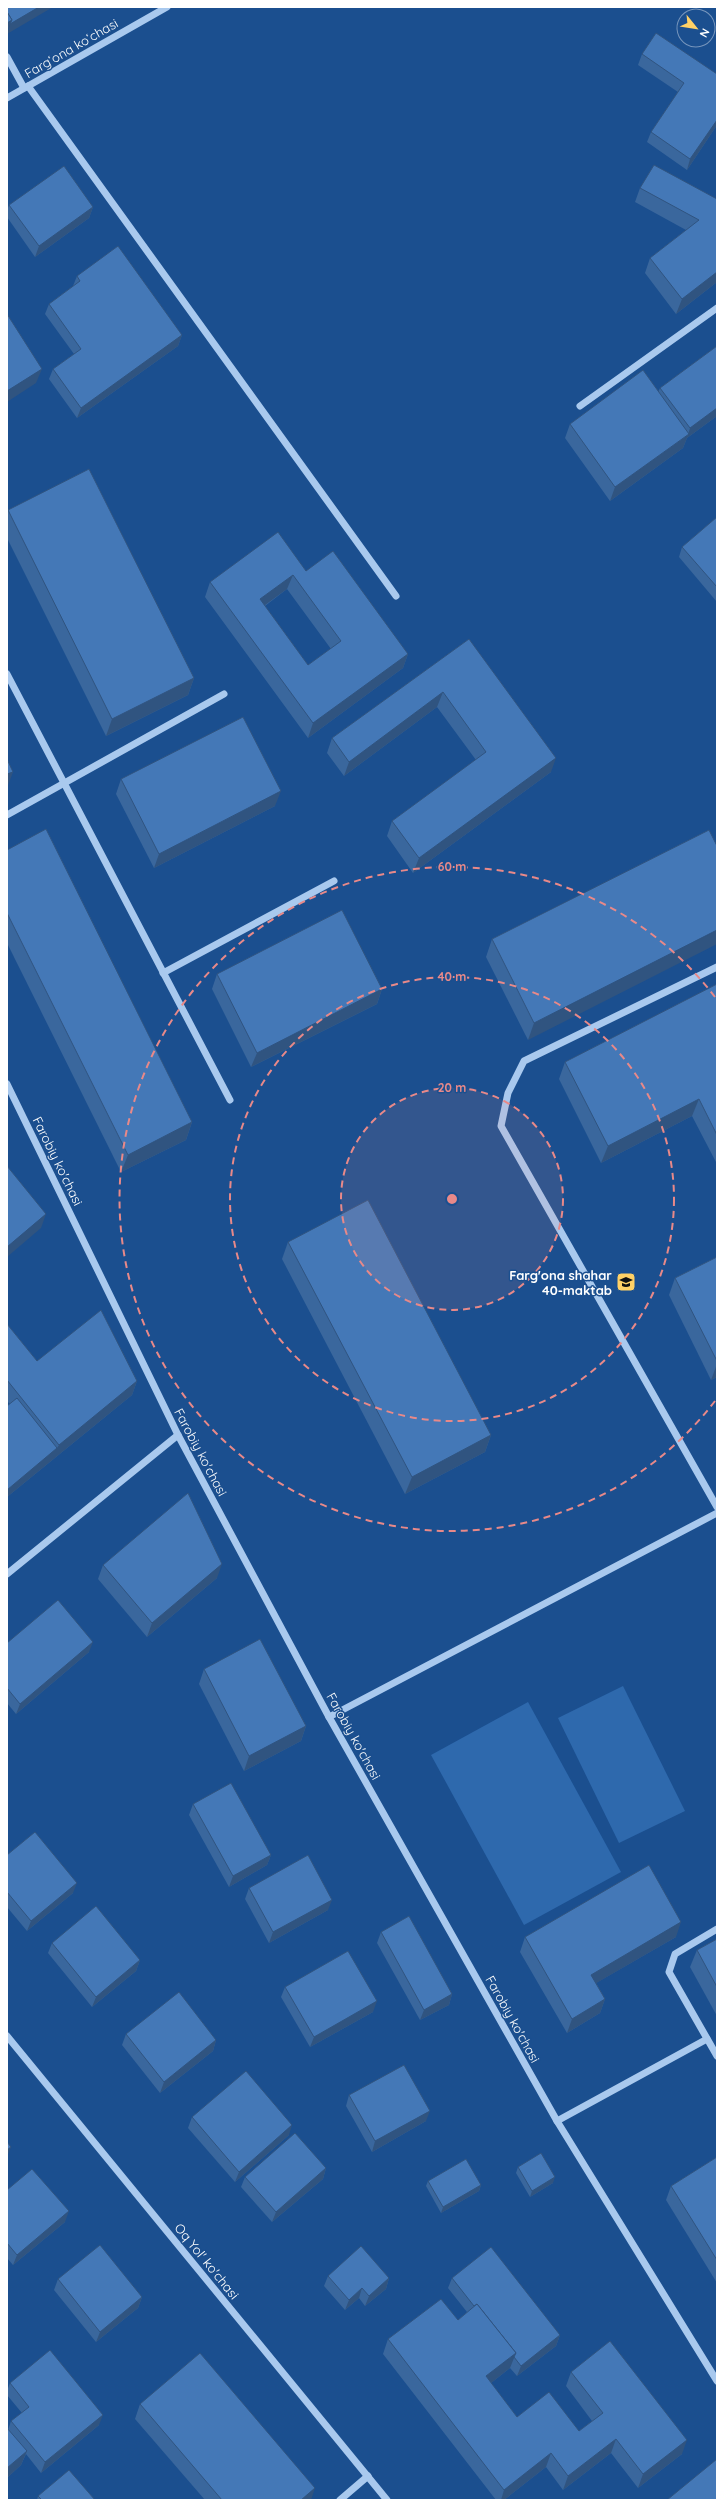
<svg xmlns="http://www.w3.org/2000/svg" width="724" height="2507" viewBox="0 0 724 2507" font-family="Quicksand,sans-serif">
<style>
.green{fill:#2e69ad}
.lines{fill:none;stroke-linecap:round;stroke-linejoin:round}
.minor{stroke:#a9c9ee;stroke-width:7}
.wall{fill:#3a679d;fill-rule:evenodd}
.shaded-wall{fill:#305480}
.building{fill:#4478b7;stroke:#305480;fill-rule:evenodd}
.ring{fill:none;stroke:#e88989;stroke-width:2;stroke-dasharray:7 5}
.labels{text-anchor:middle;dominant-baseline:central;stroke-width:3;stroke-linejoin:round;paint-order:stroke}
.street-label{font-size:13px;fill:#fff;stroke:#1b4f8f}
.poi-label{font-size:13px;font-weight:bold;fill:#fff;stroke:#1b4f8f;text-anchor:end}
.centre{fill:#e88989;stroke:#1b4f8f;stroke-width:2}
.ring-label{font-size:12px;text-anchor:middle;font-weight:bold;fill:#e88989;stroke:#1b4f8f;stroke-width:3;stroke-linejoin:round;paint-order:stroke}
</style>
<rect width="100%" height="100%" fill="#1b4f8f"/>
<!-- green -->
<g class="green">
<polygon points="623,1686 685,1811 619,1843 558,1718"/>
<polygon points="528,1702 621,1872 524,1925 431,1755"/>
</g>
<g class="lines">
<!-- minor -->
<g class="minor">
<polyline points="7,57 24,88"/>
<polyline points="28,86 396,596"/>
<polyline points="7,98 167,7"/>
<polyline points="580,406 717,308"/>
<polyline points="7,674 230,1100"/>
<polyline points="7,815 224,694"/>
<polyline points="717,967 524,1061 508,1093 501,1126 717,1507"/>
<polyline points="163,973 334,881"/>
<polyline points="7,1084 178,1435 329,1717 557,2121 717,2381"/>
<polyline points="7,1574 178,1435"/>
<polyline points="329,1717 717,1513"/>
<polyline points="717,1929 675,1954 669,1972 717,2056"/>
<polyline points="7,2036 387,2500"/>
<polyline points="557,2121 707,2039"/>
<polyline points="340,2500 368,2476"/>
</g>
</g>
<!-- wall -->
<g class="wall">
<polygon points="642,54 717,74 717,125 687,170 647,142 651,132 678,92 638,65"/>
<polygon points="640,188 717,199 717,282 676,314 645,273 650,258 686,230 635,202"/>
<polygon points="9,205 93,207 89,218 35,257 7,217 7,211"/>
<polygon points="77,276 182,335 178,346 77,418 49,379 53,369 74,354 45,314 49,304 73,286"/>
<polygon points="717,346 717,416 687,438 683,448 610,501 565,438 570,424 658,392 660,388"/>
<polygon points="8,510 194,678 188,695 106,736 7,538 7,512"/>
<polygon points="717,517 717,602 679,557 682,547"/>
<path d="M 306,571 L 408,654 L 403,668 L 308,738 L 205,597 L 210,582 ZM 287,589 L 331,649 L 308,665 L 265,606 Z"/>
<polygon points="469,639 551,772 413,873 387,836 392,821 476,760 437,707 344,776 327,753 332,738"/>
<polygon points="121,779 275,806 154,868 116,794"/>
<polygon points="709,830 528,1040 486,957 492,939"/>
<polygon points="7,850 192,1122 186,1140 121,1172 7,943"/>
<polygon points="217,974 382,989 377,1004 251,1067 212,989"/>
<polygon points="717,984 717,1164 692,1116 601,1163 559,1079 565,1062"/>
<polygon points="288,1242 491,1435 485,1452 405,1494 282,1259"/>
<polygon points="717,1257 717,1377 711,1380 669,1295 675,1278"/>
<polygon points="7,1324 37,1361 137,1381 132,1395 7,1497 7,1406 10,1404 7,1401"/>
<polygon points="103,1565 217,1578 147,1637 98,1579"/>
<polygon points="7,1643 89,1652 16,1714 7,1703"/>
<polygon points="204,1669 306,1726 301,1741 244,1771 199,1684"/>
<polygon points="193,1804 271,1855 267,1865 229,1887 189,1815"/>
<polygon points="7,1855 73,1893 27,1931 7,1907"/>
<polygon points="249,1888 328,1910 269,1943 245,1899"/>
<polygon points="381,1932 452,1994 449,2005 420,2020 377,1943"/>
<polygon points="525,1937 676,1937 596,1983 605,1999 600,2013 567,2033 520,1952"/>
<polygon points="717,1939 717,2016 690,1967 697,1950"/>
<polygon points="52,1943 140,1960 136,1971 92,2007 48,1953"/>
<polygon points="285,1987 373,2012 310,2047 281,1997"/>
<polygon points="126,2034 216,2040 213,2051 160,2093 122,2045"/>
<polygon points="349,2095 426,2121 372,2152 346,2106"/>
<polygon points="192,2117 289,2135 235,2182 188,2128"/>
<polygon points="717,2157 717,2283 666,2200 671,2186"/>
<polygon points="518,2167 553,2183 530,2197 516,2173"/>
<polygon points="326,2168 323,2179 272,2222 241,2187 245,2177"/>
<polygon points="428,2181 481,2185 479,2191 441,2213 426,2186"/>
<polygon points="7,2190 65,2222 13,2265 7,2258"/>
<polygon points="328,2276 389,2278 386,2289 365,2306 359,2298 345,2310 324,2286"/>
<polygon points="452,2278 560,2335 556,2346 517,2376 510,2368 491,2383 517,2417 579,2431 592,2421 566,2386 571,2372 682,2454 638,2488 611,2453 563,2490 546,2467 504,2500 496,2500 383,2354 388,2339 458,2320 467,2312 448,2288"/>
<polygon points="58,2279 142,2297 138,2308 96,2342 54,2290"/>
<polygon points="10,2383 99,2425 41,2473 26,2454 21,2465 7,2478 7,2428 8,2430 11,2421 22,2413 7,2395 7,2391"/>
<polygon points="140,2404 311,2500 205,2500 135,2419"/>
<polygon points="38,2496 95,2500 37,2500"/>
</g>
<!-- shaded-wall -->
<g class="shaded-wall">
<polygon points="39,7 53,7 7,34 10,24"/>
<polygon points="12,20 7,32 7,23"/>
<polygon points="717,120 717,125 687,170 690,159"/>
<polygon points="93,207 89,218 35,257 39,246"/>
<polygon points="717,272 717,282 676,314 682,299"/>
<polygon points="182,335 178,346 77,418 81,408"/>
<polygon points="42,369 36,383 7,402 7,391"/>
<polygon points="717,408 717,416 687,438 683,448 610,501 615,487 688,435 690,428"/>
<polygon points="293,575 287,589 254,613 260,599"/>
<polygon points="408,654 403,668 308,738 313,723"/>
<polygon points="194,678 188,695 106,736 112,719"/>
<polygon points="443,692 437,707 344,776 349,762"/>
<polygon points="556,758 551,772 413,873 419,858"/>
<polygon points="13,772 7,788 7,774"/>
<polygon points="281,791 275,806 154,868 159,854"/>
<polygon points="717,930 717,944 528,1040 534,1023"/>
<polygon points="382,989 377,1004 251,1067 257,1053"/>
<polygon points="699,1099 692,1116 601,1163 608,1146"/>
<polygon points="192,1122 186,1140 121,1172 128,1155"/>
<polygon points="46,1214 41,1228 7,1257 7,1247"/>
<polygon points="717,1364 717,1377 711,1380"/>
<polygon points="137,1381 132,1395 7,1497 7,1490 57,1448 59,1445"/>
<polygon points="491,1435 485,1452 405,1494 412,1477"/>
<polygon points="222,1564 217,1578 147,1637 152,1623"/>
<polygon points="93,1642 89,1652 16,1714 20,1704"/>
<polygon points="306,1726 301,1741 244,1771 249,1756"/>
<polygon points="271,1855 267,1865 229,1887 233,1876"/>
<polygon points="77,1883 73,1893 27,1931 31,1921"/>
<polygon points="332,1900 328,1910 269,1943 273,1932"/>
<polygon points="681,1922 676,1937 586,1989 591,1975"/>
<polygon points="140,1960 136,1971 92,2007 96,1997"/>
<polygon points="452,1994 449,2005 420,2020 424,2010"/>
<polygon points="605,1999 600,2013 567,2033 572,2019"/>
<polygon points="377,2001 373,2012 310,2047 314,2037"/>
<polygon points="216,2040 213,2051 160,2093 164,2082"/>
<polygon points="430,2111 426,2121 372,2152 375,2141"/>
<polygon points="292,2125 289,2135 235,2182 239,2172"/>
<polygon points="11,2147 7,2157 7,2150"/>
<polygon points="326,2168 323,2179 272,2222 276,2212"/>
<polygon points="555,2177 553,2183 530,2197 532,2191"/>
<polygon points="481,2185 479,2191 441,2213 443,2207"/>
<polygon points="69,2211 65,2222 13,2265 17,2255"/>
<polygon points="389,2278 386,2289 365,2306 369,2296"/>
<polygon points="362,2288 359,2298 345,2310 349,2300"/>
<polygon points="142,2297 138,2308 96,2342 100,2332"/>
<polygon points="560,2335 556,2346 517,2376 521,2366"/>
<polygon points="516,2353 510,2368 481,2391 486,2376"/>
<polygon points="103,2415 99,2425 41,2473 45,2462"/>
<polygon points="616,2439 611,2453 563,2490 568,2476"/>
<polygon points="687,2440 682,2454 638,2488 643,2474"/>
<polygon points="27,2451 21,2465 7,2478 7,2468"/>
<polygon points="551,2453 546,2467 504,2500 501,2500 504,2490"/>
<polygon points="315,2488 311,2500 301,2500"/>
</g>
<!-- building -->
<g class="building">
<polygon points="7,7 39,7 10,24 12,20 7,12"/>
<polygon points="7,12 12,20 7,23"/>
<polygon points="656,33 717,74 717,120 690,159 651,132 684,83 642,54"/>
<polygon points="654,165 717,199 717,272 682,299 650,258 699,220 640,188"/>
<polygon points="64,166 93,207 39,246 9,205"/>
<polygon points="118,246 182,335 81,408 53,369 81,349 49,304 80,281 77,276"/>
<polygon points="7,314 42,369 7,391"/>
<polygon points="717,346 717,408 690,428 660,388"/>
<polygon points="643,370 689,434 615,487 570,424"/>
<polygon points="89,469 194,678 112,719 8,510"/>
<polygon points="717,517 717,587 682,547"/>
<path d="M 278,532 L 306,571 L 333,551 L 408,654 L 313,723 L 210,582 ZM 293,575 L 341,641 L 308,665 L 260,599 Z"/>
<polygon points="469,639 556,758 419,858 392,821 486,752 443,692 349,762 332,738"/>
<polygon points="243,717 281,791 159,854 121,779"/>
<polygon points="7,759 13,772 7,774"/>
<polygon points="46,829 192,1122 128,1155 7,913 7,850"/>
<polygon points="709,830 717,846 717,930 534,1023 492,939"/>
<polygon points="342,910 382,989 257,1053 217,974"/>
<polygon points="717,984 717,1135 699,1099 608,1146 565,1062"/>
<polygon points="7,1166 46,1214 7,1247"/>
<polygon points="368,1200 491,1435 412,1477 288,1242"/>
<polygon points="717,1257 717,1361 675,1278"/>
<polygon points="101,1310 137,1381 59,1445 7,1380 7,1324 37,1361"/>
<polygon points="17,1398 57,1448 7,1490 7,1406"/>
<polygon points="188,1493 222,1564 152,1623 103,1565"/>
<polygon points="58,1600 93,1642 20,1704 7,1688 7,1643"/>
<polygon points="260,1639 306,1726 249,1756 204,1669"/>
<polygon points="231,1783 271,1855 233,1876 193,1804"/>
<polygon points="35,1832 77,1883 31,1921 7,1892 7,1855"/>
<polygon points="308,1855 332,1900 273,1932 249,1888"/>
<polygon points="649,1865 681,1922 591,1975 605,1999 572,2019 525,1937"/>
<polygon points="96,1906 140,1960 96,1997 52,1943"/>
<polygon points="409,1916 452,1994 424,2010 381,1932"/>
<polygon points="717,1939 717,1987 697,1950"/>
<polygon points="348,1951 377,2001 314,2037 285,1987"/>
<polygon points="179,1992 216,2040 164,2082 126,2034"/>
<polygon points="404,2065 430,2111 375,2141 349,2095"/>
<polygon points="246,2071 292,2125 239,2172 192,2117"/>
<polygon points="295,2133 326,2168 276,2212 245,2177"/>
<polygon points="7,2142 11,2147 7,2150"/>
<polygon points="541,2153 555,2177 532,2191 518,2167"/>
<polygon points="717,2157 717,2260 671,2186"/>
<polygon points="466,2159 481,2185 443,2207 428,2181"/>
<polygon points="32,2169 69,2211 17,2255 7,2243 7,2190"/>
<polygon points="100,2245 142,2297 100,2332 58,2279"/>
<polygon points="361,2246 389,2278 369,2296 362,2288 349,2300 328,2276"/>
<polygon points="491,2247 560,2335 521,2366 514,2357 516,2353 477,2304 474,2306 452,2278"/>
<polygon points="441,2299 458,2320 477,2304 516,2353 486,2376 517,2417 549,2392 579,2431 603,2413 571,2372 610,2341 687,2440 643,2474 616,2439 568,2476 551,2453 504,2490 388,2339"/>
<polygon points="50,2350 103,2415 45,2462 11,2421 29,2407 10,2383"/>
<polygon points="200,2353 315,2488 301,2500 222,2500 140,2404"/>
<polygon points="7,2428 27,2451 7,2468"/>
<polygon points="717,2459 717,2500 667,2500"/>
<polygon points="69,2470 95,2500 42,2500 38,2496"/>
</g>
<!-- distance rings -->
<circle cx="452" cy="1199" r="111" fill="#e88989" fill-opacity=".12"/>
<g class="ring">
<circle cx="452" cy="1199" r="111"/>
<circle cx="452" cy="1199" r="222"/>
<path d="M715 1401A332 332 0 1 1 715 997"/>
</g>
<!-- icons -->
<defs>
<symbol id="school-square" viewBox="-11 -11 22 22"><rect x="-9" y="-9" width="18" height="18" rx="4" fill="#ffd166" stroke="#1b4f8f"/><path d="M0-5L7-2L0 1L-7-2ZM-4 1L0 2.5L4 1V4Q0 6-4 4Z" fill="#111"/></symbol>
</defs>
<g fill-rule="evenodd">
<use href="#school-square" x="615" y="1271" width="22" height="22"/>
</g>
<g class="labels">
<!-- street labels -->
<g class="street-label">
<text transform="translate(71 48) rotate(-30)">Fargʻona koʻchasi</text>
<text transform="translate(58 1161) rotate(64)">Farobiy ko'chasi</text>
<text transform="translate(201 1452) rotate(62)">Farobiy ko'chasi</text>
<text transform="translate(354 1736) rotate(61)">Farobiy ko'chasi</text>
<text transform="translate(513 2019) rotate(61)">Farobiy ko'chasi</text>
<text transform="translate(207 2261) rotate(51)">Oq Yol' ko'chasi</text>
</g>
<!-- poi labels -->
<g class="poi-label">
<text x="612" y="1275">Farg'ona shahar<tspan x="612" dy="15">40-maktab</tspan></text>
</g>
</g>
<circle cx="452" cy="1199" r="6" class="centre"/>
<g class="ring-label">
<text x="452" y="871">60 m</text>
<text x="452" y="981">40 m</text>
<text x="452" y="1092">20 m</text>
</g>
<!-- border -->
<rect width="724" height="2507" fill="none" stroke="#ffffff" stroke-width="16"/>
<!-- north arrow -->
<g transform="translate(696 28) rotate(120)"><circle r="19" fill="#1b4f8f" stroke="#7695bc"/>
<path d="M0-3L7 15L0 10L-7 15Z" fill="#ffd166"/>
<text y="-6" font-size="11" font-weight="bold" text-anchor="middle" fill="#ffffff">N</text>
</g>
</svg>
